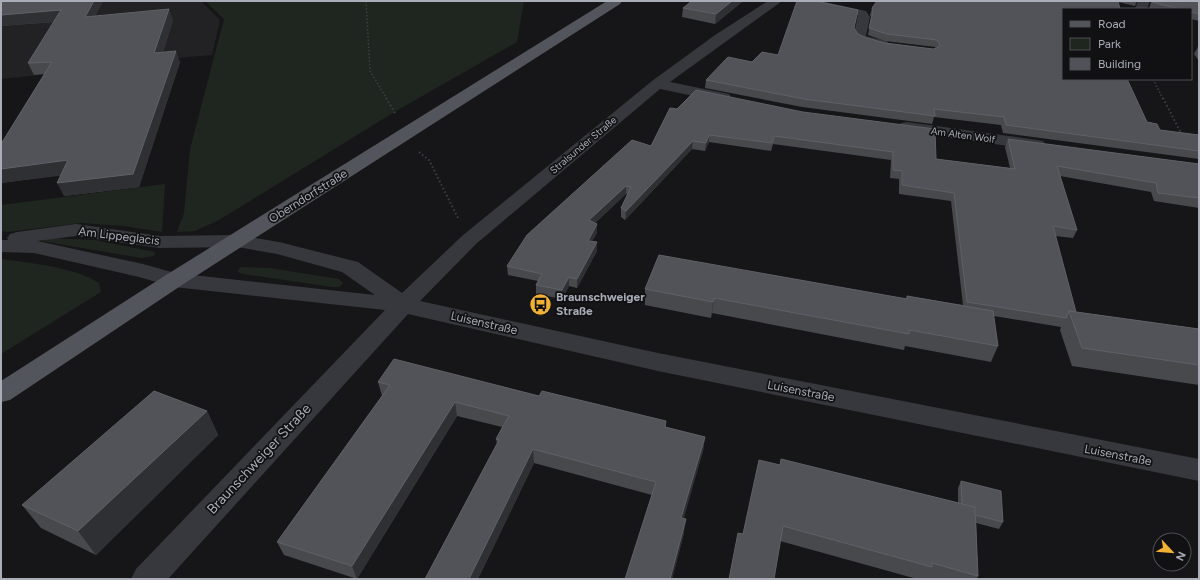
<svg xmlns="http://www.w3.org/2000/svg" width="1200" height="580" viewBox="0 0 1200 580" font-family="Figtree,sans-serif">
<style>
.built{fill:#222225}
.green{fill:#1e261f}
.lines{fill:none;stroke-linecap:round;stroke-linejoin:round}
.path-far1{stroke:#3d3f44;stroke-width:1.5;stroke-dasharray:1.5 2;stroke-linecap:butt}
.path{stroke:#3d3f44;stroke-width:2;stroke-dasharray:1.5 2.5;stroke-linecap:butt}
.service{fill:#37383d;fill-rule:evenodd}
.minor{fill:#37383d;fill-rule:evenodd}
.primary{fill:#53555c;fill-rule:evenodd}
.wall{fill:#47494d}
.shaded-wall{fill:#2f3033}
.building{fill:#525359;stroke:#5f6168}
.labels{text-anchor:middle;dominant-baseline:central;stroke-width:3.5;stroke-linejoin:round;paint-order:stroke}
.far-street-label{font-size:10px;fill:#a8adb8;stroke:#111113}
.street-label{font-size:12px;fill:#a8adb8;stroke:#111113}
.poi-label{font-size:12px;font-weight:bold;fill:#a8adb8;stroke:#111113;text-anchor:start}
.near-street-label{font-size:14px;fill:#a8adb8;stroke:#111113}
</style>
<rect width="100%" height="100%" fill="#161618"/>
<!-- built -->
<polygon class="built" points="1,1 201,1 220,20 212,55 164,59 157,63 1,79"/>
<!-- green -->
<g class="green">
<polygon points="205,1 524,1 517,42 396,111 219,220 195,231 177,232 184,213 190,149 224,19"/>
<polygon points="165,184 162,232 124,226 81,223 8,232 1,231 1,205"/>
<polygon points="46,238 95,240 155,252 154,256 141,258 41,241"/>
<path d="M 1,259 C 29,263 76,267 99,283 L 101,292 L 1,354 Z"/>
<polygon points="240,267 270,268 339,279 343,283 339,287 332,287 243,274 238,272"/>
</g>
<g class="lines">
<!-- path-far1 -->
<g class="path-far1">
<polyline points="366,1 370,71 387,99"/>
<polyline points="1153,79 1163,99"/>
</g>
<!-- path -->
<g class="path">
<polyline points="386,98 395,113"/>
<polyline points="1163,98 1182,135"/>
<polyline points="419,152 429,160 458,218"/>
</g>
<!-- service -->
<polygon class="service" points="799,1 820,1 866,11 870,17 866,36 887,41 889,44 887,47 883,48 857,40 854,34 858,15 804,4"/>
<!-- minor -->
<g class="minor">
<path d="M 768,1 L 782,1 L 670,82 L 729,94 L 731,97 L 729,100 L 723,102 L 660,89 L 476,244 L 420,301 L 658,353 L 1199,459 L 1199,481 L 658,371 L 408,314 L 168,579 L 131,579 L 136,569 L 385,310 L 174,287 L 139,277 L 34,253 L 1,252 L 1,240 L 8,240 L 7,238 L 10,234 L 17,232 L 76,224 L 160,236 L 237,235 L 279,242 L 358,262 L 402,293 L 462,236 L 652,81 L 715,35 ZM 76,236 L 160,248 L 237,247 L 277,254 L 342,272 L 375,295 L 175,273 L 143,264 L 37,241 Z"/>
<polygon points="1138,1 1150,1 1147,9 1135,9"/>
<polygon points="907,122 1037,140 1043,141 1046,145 1043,149 1037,150 901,131 899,127 901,123"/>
</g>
<!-- primary -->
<polygon class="primary" points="607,1 622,1 620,4 182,285 10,400 1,402 1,381 166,275"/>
</g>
<!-- wall -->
<g class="wall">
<polygon points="1,1 103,1 95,16 173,20 163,52 180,62 139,187 64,196 61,175 1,183 1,144 44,74 34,75 28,63 54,22 1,26"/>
<polygon points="691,1 743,1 715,24 682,17 683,8"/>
<polygon points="877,1 1137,1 1135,6 1118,2 1063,9 1147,122 1160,130 1199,135 1199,159 1003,133 1001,125 934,117 932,124 802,107 705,88 706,80 752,62 778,55 854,28 858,34 867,38 885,43 933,49 936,49 935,47 885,41 868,35 871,17 870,15 872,8"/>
<polygon points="1151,1 1199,1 1199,21 1191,19 1191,9 1149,9 1151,2"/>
<polygon points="1199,45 1199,61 1194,54"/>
<polygon points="670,108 936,159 1010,168 1005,147 1008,139 1199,164 1199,208 1154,201 1151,192 1060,176 1077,230 1073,238 1055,236 1076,312 1199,329 1199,385 1072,366 1060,330 1061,327 994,316 998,346 991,362 905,346 904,350 712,313 711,318 645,305 645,289 906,299 907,296 963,305 951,201 899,194 899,179 890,178 891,160 773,144 771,151 709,142 705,151 692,149 625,220 621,217 621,208 628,195 626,194 595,223 597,224 597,233 592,241 597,242 597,251 577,288 569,286 562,299 536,294 536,285 538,281 508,275 507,266 651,146"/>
<polygon points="378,382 539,396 666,421 666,427 705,437 703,451 683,518 684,533 672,579 625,579 652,495 534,463 478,579 425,579 497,444 496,439 502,427 457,416 357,579 284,555 277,542 382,396"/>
<polygon points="207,411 218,435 96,555 41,528 22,505"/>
<polygon points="780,465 958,503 958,488 961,481 1003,522 999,529 976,523 978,576 977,579 930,579 926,578 926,579 917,579 780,541 743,534"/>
</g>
<!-- shaded-wall -->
<g class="shaded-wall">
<polygon points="94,1 103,1 89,28 85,17"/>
<polygon points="732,1 743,1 715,24 716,14"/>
<polygon points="169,9 173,20 159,64 154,53"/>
<polygon points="61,10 65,21 1,26 1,15"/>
<polygon points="176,51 180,62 139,187 64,196 57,183"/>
<polygon points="709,135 709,142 705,151 706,143"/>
<polygon points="693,141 692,149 625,220 626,211"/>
<polygon points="68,160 75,174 1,183 1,169"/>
<polygon points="626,186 626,194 589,229 589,220"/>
<polygon points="597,224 597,233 588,249 588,241"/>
<polygon points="597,242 597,251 577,288 577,279"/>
<polygon points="569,277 569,286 562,299 562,290"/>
<polygon points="714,298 712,313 711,318 713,302"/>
<polygon points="455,402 457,416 357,579 352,566"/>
<polygon points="207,411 218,435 96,555 78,531"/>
<polygon points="705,437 703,451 680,532 681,518"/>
<polygon points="533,449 534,463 478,579 469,579"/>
<polygon points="686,519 684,533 672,579 670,579"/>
</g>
<!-- building -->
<g class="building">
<polygon points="1,1 94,1 85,17 169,9 154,53 176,51 133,174 57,183 68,160 1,169 1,144 52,62 28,63 61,10 1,15"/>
<polygon points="692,1 732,1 716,14 683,8"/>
<polygon points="797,1 815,1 858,10 854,28 858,34 867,38 885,43 933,49 937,48 940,45 937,40 887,34 869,28 873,11 872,8 877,1 1118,1 1120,9 1063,9 1063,79 1127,79 1147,122 1157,124 1160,130 1199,135 1199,151 1006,125 1004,117 934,109 935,116 804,99 706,80 728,57 752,62 762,52 778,55"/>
<polygon points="1152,1 1199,1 1199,14 1191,12 1191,9 1179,9 1152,2"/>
<polygon points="696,90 803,112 935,129 936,159 1015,169 1008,139 1199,164 1199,198 1158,193 1156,183 1057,166 1077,230 1053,226 1076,312 1069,311 1066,318 967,302 954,193 902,185 902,171 893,170 893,152 774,136 772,143 709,135 706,143 693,141 626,211 621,208 631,187 626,186 589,220 597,224 588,241 597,242 577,279 569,277 562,290 536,285 542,274 507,266 527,235 632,140 651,146 670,108 677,109"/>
<polygon points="659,255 907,299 907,296 993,311 998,346 909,330 909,334 714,298 713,302 645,289"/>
<polygon points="1069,311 1199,329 1199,365 1082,348"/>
<polygon points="394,359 539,396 542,391 666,421 665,427 705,437 681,518 686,519 670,579 625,579 656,482 533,449 469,579 425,579 499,440 496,439 509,416 455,402 352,566 277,542 390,385 378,382"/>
<polygon points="154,391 207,411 78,531 22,505"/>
<polygon points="781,459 975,507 978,576 932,563 932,567 783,526 774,579 729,579 738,533 743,534 759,460 780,465"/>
<polygon points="961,481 1001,491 1003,522 975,515 975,507 962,504"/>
</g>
<!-- icons -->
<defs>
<symbol id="bus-disc" viewBox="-11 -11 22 22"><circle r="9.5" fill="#f2b134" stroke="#111113"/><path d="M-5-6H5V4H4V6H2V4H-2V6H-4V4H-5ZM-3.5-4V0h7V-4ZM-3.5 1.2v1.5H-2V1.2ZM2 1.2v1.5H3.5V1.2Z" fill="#111"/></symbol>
</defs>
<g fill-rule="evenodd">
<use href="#bus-disc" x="528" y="292" width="25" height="25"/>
</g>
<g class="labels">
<!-- far-street labels -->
<g class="far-street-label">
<text transform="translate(963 135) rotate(8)">Am Alten Wolf</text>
<text transform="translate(583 145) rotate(-40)">Stralsunder Straße</text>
</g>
<!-- street labels -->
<g class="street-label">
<text transform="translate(308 196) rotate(-32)">Oberndorfstraße</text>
<text transform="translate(119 236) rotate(7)">Am Lippeglacis</text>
<text transform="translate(484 323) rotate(13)">Luisenstraße</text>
<text transform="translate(801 391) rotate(11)">Luisenstraße</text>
<text transform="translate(1118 455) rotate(11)">Luisenstraße</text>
</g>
<!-- poi labels -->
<g class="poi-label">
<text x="556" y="297">Braunschweiger<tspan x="556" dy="14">Straße</tspan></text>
</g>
<!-- near-street labels -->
<g class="near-street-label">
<text transform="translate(259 459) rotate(-47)">Braunschweiger Straße</text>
</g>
</g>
<!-- border -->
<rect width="1200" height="580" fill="none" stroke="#a8adb8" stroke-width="4"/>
<!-- legend -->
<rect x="1062" y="8" width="130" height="72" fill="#111113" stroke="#4d4f55"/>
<rect x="1070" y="21" width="20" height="6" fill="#53555c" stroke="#4d4f55"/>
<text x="1098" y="28" font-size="12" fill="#a8adb8">Road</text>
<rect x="1070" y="38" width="20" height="12" fill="#1e261f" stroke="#4d4f55"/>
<text x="1098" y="48" font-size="12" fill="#a8adb8">Park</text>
<rect x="1070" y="58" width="20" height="12" fill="#525359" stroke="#4d4f55"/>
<text x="1098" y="68" font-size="12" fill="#a8adb8">Building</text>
<!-- north arrow -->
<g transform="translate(1172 552) rotate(116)"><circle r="19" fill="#111113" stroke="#4d4f55"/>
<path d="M0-3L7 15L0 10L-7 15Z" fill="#f2b134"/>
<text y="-6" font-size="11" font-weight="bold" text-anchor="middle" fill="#a8adb8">N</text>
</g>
</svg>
